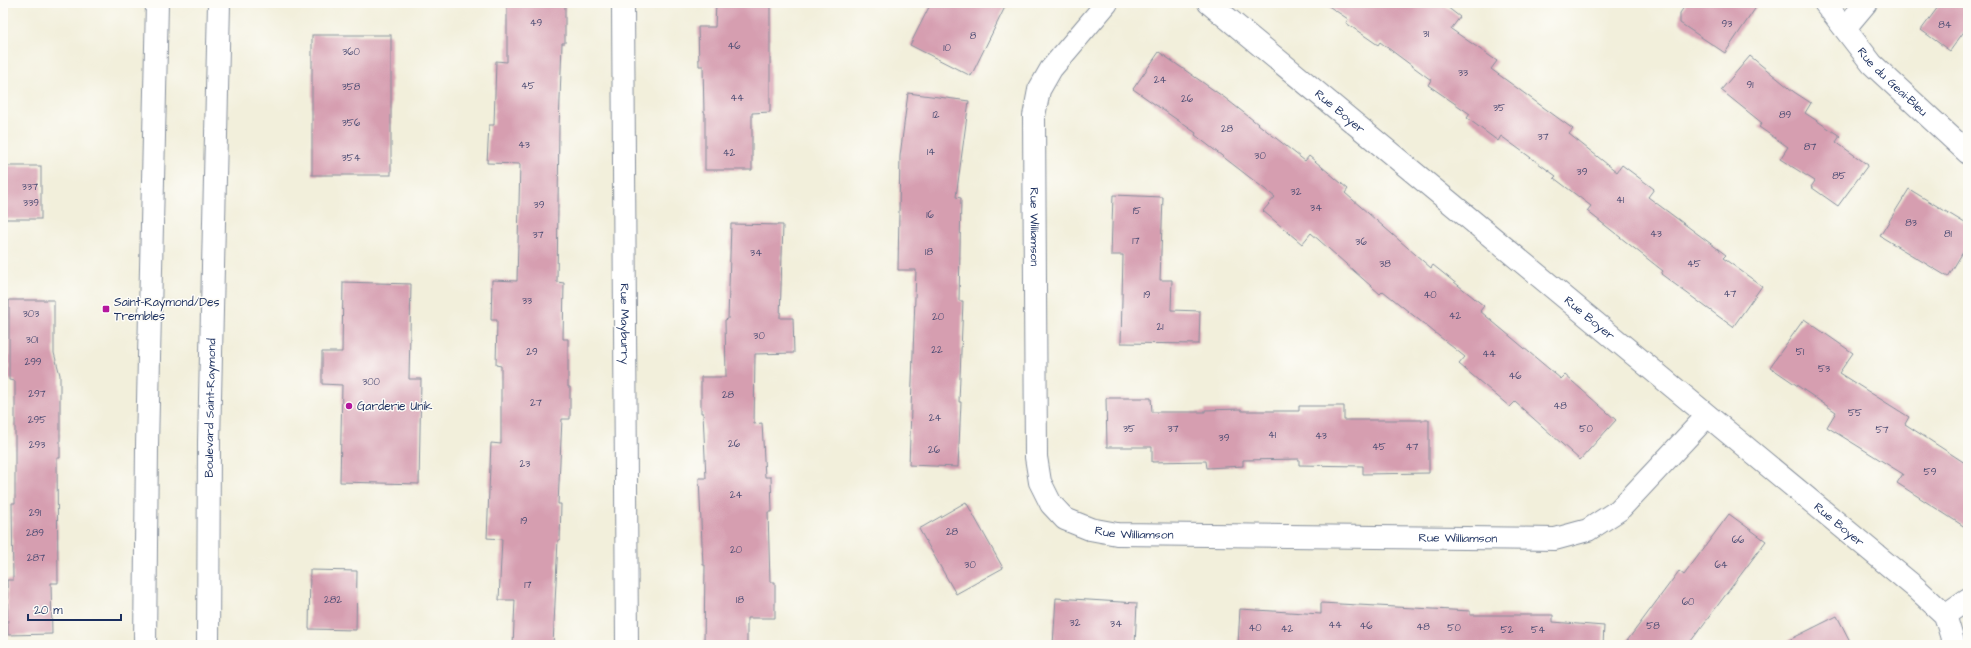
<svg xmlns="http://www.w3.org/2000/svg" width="1971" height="648" viewBox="0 0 1971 648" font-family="'Architects Daughter',sans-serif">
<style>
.building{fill:#d69eb0}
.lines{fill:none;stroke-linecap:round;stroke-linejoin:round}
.street-casing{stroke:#868f9c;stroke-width:24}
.secondary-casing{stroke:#868f9c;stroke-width:24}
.street{stroke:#fff;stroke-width:22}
.secondary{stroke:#fff;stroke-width:22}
.poi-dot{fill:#b5179e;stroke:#fdfcf7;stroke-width:1.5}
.labels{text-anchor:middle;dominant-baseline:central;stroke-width:3;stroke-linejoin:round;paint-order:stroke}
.number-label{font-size:10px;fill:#4a4b72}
.street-label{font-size:12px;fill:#1b2f5e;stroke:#fdfcf7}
.poi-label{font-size:12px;fill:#1b2f5e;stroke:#fdfcf7;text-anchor:start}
</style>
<rect width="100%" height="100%" fill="#fdfcf7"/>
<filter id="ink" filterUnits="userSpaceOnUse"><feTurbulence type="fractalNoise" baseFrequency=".025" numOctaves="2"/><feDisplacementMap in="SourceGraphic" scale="8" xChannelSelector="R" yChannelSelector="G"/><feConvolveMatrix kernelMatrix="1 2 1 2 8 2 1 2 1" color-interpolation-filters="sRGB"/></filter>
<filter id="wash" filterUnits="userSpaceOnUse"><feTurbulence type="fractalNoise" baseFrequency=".012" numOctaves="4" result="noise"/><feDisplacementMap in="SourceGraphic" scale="16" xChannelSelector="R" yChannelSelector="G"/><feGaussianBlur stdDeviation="0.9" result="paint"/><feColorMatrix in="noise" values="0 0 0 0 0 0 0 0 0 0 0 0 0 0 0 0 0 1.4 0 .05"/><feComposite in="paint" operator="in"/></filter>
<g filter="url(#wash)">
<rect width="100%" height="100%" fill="#f2efdb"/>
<g id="blocks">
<!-- building -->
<g class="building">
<polygon points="507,3 565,3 565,43 562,43 559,127 557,282 564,283 563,339 568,339 568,387 570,387 570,419 562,419 558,504 561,504 560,540 558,540 553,645 513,645 515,600 499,600 502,539 487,538 491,443 501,444 501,366 496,365 497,320 491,320 492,280 517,281 520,164 487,163 489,125 494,125 496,61 507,62"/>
<polygon points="716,3 770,3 770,112 752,113 752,170 705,170 705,113 704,113 703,66 699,66 698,27 715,27"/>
<polygon points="931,3 1007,3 971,76 910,45"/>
<polygon points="1324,3 1442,3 1460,17 1451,29 1497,61 1491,69 1573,129 1569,134 1617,172 1622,165 1654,189 1648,197 1726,255 1723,258 1762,286 1733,327 1661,274 1663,271 1587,211 1591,206 1554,178 1556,176 1501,136 1498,141 1467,118 1470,114 1428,85 1431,80 1380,42 1378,45 1346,23 1348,19"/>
<polygon points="1687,3 1759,3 1725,53 1680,23 1680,13"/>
<polygon points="1941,3 1968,3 1968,26 1950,51 1921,30"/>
<rect x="312" y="35" width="79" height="140"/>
<polygon points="1159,52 1225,98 1305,161 1309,156 1348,189 1345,193 1431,268 1433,265 1484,306 1480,311 1561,379 1565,375 1616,420 1580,460 1515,402 1510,407 1459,364 1465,357 1383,291 1380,294 1311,233 1302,244 1263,211 1275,197 1195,135 1196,133 1133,89"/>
<polygon points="1750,56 1794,92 1811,103 1805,113 1840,136 1836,142 1868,165 1838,206 1811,187 1815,181 1780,159 1788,147 1759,127 1762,123 1721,90"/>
<polygon points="908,93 969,101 956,197 961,198 959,301 963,301 959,402 961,402 958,467 909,465 916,270 898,270 900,156"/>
<rect x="3" y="166" width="38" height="53"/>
<polygon points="1909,189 1968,225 1968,244 1948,277 1880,236"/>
<polygon points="1113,195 1163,197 1160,280 1172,280 1171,310 1200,311 1199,344 1121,343 1123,255 1111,255"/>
<polygon points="731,224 783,225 780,318 793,318 794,353 755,354 754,424 762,423 765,477 771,477 772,512 768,512 770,582 775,582 775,618 747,618 747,645 704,645 705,565 703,565 699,478 706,478 703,413 701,413 701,377 726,377 725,320 728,319"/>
<polygon points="343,282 411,284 409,379 421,379 419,484 340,482 342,385 322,384 322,352 342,352"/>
<polygon points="9,300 54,300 54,353 60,375 60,458 57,458 58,583 51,583 52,634 8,635 7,580 13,580 12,503 15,503 15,381 9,380"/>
<polygon points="1804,319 1853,353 1839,373 1909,417 1905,424 1968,465 1968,529 1897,483 1903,474 1827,427 1836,412 1770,367"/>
<polygon points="1106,398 1151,398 1152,412 1205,412 1205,410 1241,409 1242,411 1299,411 1299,406 1344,406 1344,420 1429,420 1429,473 1363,474 1363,466 1299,465 1299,459 1243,460 1243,466 1207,468 1206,461 1152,462 1152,447 1107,447"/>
<polygon points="966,502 1003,568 956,594 919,529"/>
<polygon points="1729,514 1766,541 1688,645 1624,645 1679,571 1684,575"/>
<polygon points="310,570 357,571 356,630 309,629"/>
<polygon points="1056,598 1137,603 1135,645 1053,645"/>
<polygon points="1321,603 1470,611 1470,615 1553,615 1553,622 1604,626 1603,645 1238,645 1240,609 1321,614"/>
<polygon points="1837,616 1852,645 1779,645"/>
</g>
</g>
</g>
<g filter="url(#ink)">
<use href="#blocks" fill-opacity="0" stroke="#868f9c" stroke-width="1"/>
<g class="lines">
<defs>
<g id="street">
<path id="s1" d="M 623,3 L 627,645"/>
<path id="s2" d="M 1107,3 L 1051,69 L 1039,90 L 1034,116 L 1036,457 L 1040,482 L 1051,504 L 1065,519 L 1090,529 L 1117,534 L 1555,539 L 1588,530 L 1619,510 L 1707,416"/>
<path id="s3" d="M 1209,3 L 1916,588 L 1945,615 L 1954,645"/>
<path id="s4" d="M 1825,3 L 1872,64 L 1968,153"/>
<polyline points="1845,28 1866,3"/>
<polyline points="1945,615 1968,599"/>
</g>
<g id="secondary">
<polyline points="145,645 147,446 157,3"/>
<path id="s5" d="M 208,645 L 209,442 L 219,3"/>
</g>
</defs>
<!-- street casing -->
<use href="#street" class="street-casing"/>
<!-- secondary casing -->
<use href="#secondary" class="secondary-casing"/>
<!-- street -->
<use href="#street" class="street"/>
<!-- secondary -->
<use href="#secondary" class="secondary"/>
</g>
</g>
<!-- markers -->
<g class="poi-dot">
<rect x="102" y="305" width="8" height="8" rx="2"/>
<circle cx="349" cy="406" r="4"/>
</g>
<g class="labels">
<!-- number labels -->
<g class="number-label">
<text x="536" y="23">49</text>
<text x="1727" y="24">93</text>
<text x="1945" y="25">84</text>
<text x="1426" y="34">31</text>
<text x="973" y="36">8</text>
<text x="734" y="46">46</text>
<text x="947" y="48">10</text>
<text x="351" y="52">360</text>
<text x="1463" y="73">33</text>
<text x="1160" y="80">24</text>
<text x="1750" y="85">91</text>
<text x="528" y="86">45</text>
<text x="351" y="87">358</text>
<text x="737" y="98">44</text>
<text x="1187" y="99">26</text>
<text x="1499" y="108">35</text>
<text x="936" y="115">12</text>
<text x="1785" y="115">89</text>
<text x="351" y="123">356</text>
<text x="1227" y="129">28</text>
<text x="1543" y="137">37</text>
<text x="524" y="145">43</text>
<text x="1810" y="147">87</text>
<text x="931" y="152">14</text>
<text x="729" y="153">42</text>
<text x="1260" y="156">30</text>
<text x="351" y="158">354</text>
<text x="1582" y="172">39</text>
<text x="1839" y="176">85</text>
<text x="30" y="187">337</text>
<text x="1296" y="192">32</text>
<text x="1620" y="200">41</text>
<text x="31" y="203">339</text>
<text x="539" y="205">39</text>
<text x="1316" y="208">34</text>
<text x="1137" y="211">15</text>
<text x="930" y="215">16</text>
<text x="1911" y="223">83</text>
<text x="1656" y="234">43</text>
<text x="1948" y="234">81</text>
<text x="538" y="235">37</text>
<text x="1136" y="241">17</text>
<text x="1361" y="242">36</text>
<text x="929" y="252">18</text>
<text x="756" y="253">34</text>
<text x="1385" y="264">38</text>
<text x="1694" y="264">45</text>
<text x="1730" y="294">47</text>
<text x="1147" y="295">19</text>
<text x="1430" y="295">40</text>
<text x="527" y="301">33</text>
<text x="31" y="314">303</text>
<text x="1455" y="316">42</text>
<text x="938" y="317">20</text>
<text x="1160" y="327">21</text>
<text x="759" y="336">30</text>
<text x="32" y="340">301</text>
<text x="937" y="350">22</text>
<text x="532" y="352">29</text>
<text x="1800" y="352">51</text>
<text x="1489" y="354">44</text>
<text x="33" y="362">299</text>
<text x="1824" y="369">53</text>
<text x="1515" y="376">46</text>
<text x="371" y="382">300</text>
<text x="37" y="394">297</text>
<text x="728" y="395">28</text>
<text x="536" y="403">27</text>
<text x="1560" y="406">48</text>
<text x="1855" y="413">55</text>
<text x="935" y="418">24</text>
<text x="37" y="420">295</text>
<text x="1129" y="429">35</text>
<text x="1173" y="429">37</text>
<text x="1586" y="429">50</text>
<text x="1882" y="430">57</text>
<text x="1272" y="435">41</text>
<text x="1321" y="436">43</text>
<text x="1224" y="438">39</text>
<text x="734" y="444">26</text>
<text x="37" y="445">293</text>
<text x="1379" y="447">45</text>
<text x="1412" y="447">47</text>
<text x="934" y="450">26</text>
<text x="525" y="464">23</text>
<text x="1930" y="472">59</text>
<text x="736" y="495">24</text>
<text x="35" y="513">291</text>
<text x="524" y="521">19</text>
<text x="952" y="532">28</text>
<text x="35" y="533">289</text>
<text x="1738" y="540">66</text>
<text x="736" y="550">20</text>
<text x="36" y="558">287</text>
<text x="970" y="565">30</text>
<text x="1721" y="565">64</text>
<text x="528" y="585">17</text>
<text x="333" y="600">282</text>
<text x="740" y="600">18</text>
<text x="1688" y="602">60</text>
<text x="1075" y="623">32</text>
<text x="1116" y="624">34</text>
<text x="1335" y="625">44</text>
<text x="1366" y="626">46</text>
<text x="1653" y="626">58</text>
<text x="1423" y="627">48</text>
<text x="1255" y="628">40</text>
<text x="1454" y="628">50</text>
<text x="1287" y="629">42</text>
<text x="1507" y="630">52</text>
<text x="1538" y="630">54</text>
</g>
<!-- street labels -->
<g class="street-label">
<text stroke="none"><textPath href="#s4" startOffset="104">Rue du Geai-Bleu</textPath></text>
<text stroke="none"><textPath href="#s3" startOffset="170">Rue Boyer</textPath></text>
<text stroke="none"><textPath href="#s2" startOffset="248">Rue Williamson</textPath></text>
<text stroke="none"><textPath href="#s3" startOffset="494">Rue Boyer</textPath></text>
<text stroke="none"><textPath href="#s1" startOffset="321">Rue Mayburry</textPath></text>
<text stroke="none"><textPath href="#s5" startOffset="237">Boulevard Saint-Raymond</textPath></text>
<text stroke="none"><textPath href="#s3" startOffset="818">Rue Boyer</textPath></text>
<text stroke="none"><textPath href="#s2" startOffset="620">Rue Williamson</textPath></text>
<text stroke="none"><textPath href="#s2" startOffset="944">Rue Williamson</textPath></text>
</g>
<!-- poi labels -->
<g class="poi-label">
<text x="114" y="302">Saint-Raymond/Des<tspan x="114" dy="14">Trembles</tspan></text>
<text x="357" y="406">Garderie Unik</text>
</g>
</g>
<!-- margin -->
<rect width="1971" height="648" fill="none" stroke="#fdfcf7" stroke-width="16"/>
<!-- scale -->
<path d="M28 614v6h93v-6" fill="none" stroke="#1b2f5e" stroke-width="2"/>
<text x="34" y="614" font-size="12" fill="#1b2f5e" stroke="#fdfcf7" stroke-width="3" paint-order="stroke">20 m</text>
</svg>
